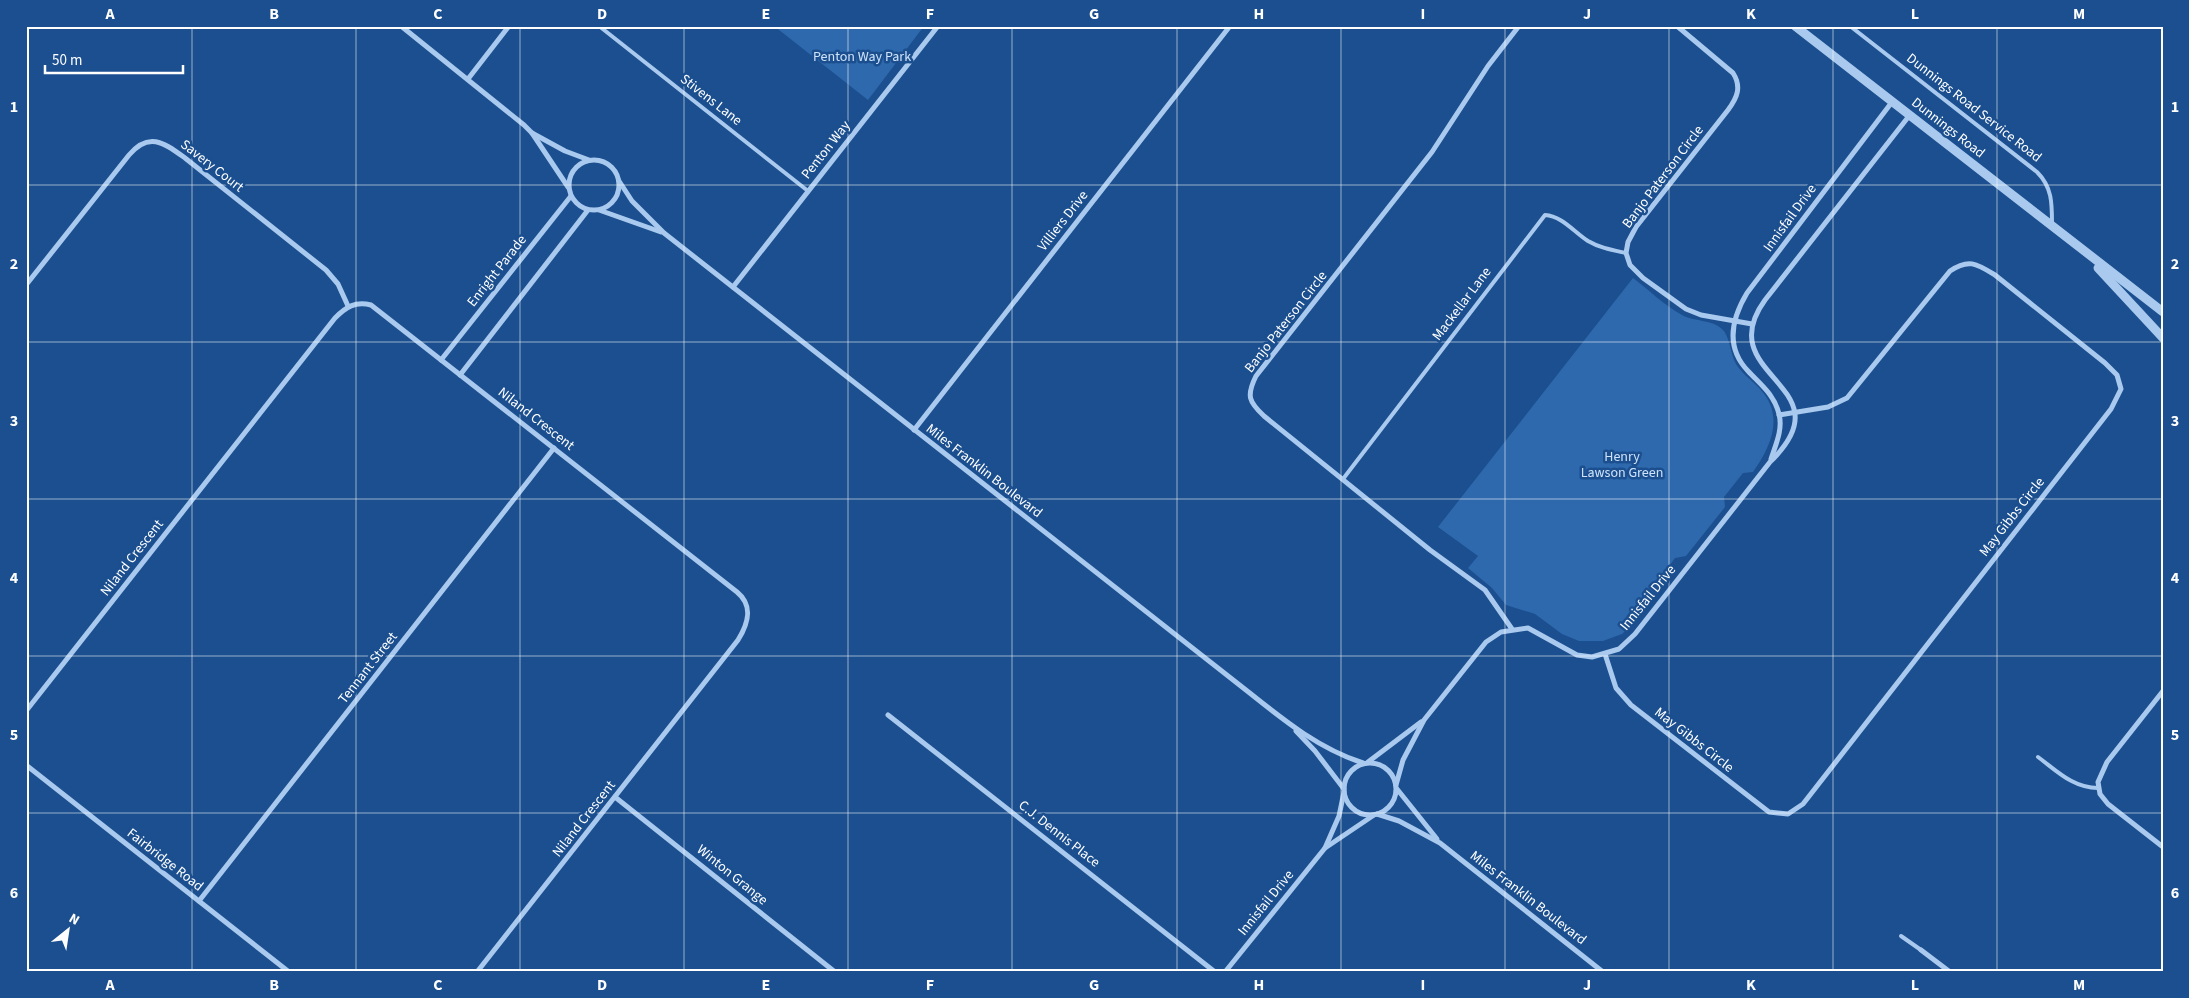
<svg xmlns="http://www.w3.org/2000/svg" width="2189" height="998" viewBox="0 0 2189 998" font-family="'Source Sans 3',sans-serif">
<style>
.green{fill:#2e69ad}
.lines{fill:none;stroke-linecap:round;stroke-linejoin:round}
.service{stroke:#a9c9ee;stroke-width:4}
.minor{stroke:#a9c9ee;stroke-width:5}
.tertiary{stroke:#a9c9ee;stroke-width:9}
.grid{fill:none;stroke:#fff;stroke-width:1;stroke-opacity:0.55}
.labels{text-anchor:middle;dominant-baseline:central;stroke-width:5;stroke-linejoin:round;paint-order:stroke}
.park-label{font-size:14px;fill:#cfe3fa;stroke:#1b4f8f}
.street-label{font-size:14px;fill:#fff;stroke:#1b4f8f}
.neatline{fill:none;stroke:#fff;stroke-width:2}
.grid-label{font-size:16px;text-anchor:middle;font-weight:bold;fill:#fff}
</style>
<rect width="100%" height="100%" fill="#1b4f8f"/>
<!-- green -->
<g class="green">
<polygon points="774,26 924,26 868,100"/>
<path d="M 1633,278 C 1649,290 1665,306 1682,315 C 1694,322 1711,319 1722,329 C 1730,336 1730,353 1736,364 C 1742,374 1752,380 1760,389 C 1785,416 1771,446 1753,472 L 1743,473 L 1724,497 L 1725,507 L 1686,556 L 1675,558 L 1659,580 L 1660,589 L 1637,620 L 1622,634 L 1603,641 L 1579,641 L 1562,634 L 1535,614 L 1506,605 L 1492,588 L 1468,568 L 1478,556 L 1438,527 Z"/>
</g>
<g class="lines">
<!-- service -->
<g class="service">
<polyline points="599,26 808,191"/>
<path d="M 1850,26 L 2037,172 C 2052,187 2052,203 2052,223"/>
<path d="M 1343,479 L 1545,215 C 1562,216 1574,232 1588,241 C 1600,248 1612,250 1626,253"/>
<path d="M 2038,757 C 2057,771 2073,788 2098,788"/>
<polyline points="1901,936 1921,950"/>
</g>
<!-- minor -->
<g class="minor">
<polyline points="401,26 524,125 532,133 568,187"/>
<path d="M 1677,26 L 1733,73 C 1742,87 1737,98 1728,110 L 1636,227 L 1628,242 L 1626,253 L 1630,265 L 1643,278 L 1686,309 L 1701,315 L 1752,324"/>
<polyline points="468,79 509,26"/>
<polyline points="532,133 565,151 589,160"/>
<circle cx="594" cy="185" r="25"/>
<path d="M 619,181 L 632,201 L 664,233 L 1251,694 C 1286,722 1320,749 1363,763"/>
<polyline points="599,210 661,232"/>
<path d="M 26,285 L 129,155 C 149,131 164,143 185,158 L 326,270 L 338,284 L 348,306"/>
<polyline points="733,287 938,26"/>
<polyline points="441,360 571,196"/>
<polyline points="460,375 588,210"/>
<polyline points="914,430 1230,26"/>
<path d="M 1771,459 C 1776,444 1783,429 1779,414 C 1774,394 1761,385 1748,371 C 1725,347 1732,318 1747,293 L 1892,102"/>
<path d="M 1512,629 L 1485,590 L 1430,550 L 1264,416 C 1249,402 1246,396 1256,376 L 1432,152 L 1488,66 L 1519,26"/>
<path d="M 1605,654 L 1616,688 L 1631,705 L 1769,812 L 1788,814 L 1803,804 L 2111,409 L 2121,389 L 2117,375 L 2105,363 L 1995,275 C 1977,264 1969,258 1950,271 L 1847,398 L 1828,407 L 1779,415"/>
<polyline points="2163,691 2107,762 2098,782 2100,794 2108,804 2163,847"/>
<path d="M 26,711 L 335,318 C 346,307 355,301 371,305 L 737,592 C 754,606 748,624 738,640 L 477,972"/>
<polyline points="888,715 1215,972"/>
<polyline points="1296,731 1315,751 1344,789"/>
<polyline points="1368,762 1421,722"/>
<circle cx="1370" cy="789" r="26"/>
<polyline points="26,765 289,972"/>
<path d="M 1396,785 L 1403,760 L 1424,720 L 1486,642 L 1501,632 L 1528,628 L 1577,655 L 1592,657 L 1619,649 L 1635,634 L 1770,462 C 1850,385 1709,377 1765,300 L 1909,116"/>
<polyline points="1397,789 1437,839"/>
<polyline points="615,797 835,972"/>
<polyline points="1377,814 1399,821 1440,843 1603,972"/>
<polyline points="1325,848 1374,815"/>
<polyline points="199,901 554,448"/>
<polyline points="1921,950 1950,972"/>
<polyline points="1225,972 1325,848 1339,816 1344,792"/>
</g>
<!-- tertiary -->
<g class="tertiary">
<polyline points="1795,26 2163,312"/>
<polyline points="2098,268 2163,338"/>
</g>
</g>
<!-- grid -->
<path class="grid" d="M 192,26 L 192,972M 356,26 L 356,972M 520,26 L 520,972M 684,26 L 684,972M 848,26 L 848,972M 1012,26 L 1012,972M 1177,26 L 1177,972M 1341,26 L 1341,972M 1505,26 L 1505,972M 1669,26 L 1669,972M 1833,26 L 1833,972M 1997,26 L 1997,972M 26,185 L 2163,185M 26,342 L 2163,342M 26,499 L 2163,499M 26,656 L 2163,656M 26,813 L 2163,813"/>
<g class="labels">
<!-- park labels -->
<g class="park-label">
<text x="862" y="57">Penton Way Park</text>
<text x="1622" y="457">Henry<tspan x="1622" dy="16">Lawson Green</tspan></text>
</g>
<!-- street labels -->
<g class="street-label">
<text transform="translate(711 100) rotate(38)">Stivens Lane</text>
<text transform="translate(1974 108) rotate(38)">Dunnings Road Service Road</text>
<text transform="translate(1948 128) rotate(38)">Dunnings Road</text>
<text transform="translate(826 150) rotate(-52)">Penton Way</text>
<text transform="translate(212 166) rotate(38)">Savery Court</text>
<text transform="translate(1663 177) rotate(-53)">Banjo Paterson Circle</text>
<text transform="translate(1790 218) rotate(-54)">Innisfail Drive</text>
<text transform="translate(1063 221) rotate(-52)">Villiers Drive</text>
<text transform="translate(497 271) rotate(-52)">Enright Parade</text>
<text transform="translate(1462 304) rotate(-53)">Mackellar Lane</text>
<text transform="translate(1286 322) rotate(-52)">Banjo Paterson Circle</text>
<text transform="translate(536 419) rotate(38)">Niland Crescent</text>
<text transform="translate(984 471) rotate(38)">Miles Franklin Boulevard</text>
<text transform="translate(2012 517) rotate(-52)">May Gibbs Circle</text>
<text transform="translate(132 558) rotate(-52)">Niland Crescent</text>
<text transform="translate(1648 598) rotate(-51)">Innisfail Drive</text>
<text transform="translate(368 668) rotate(-52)">Tennant Street</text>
<text transform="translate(1694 740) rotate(38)">May Gibbs Circle</text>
<text transform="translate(584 819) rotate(-52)">Niland Crescent</text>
<text transform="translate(1059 834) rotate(38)">C.J. Dennis Place</text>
<text transform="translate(165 860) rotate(38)">Fairbridge Road</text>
<text transform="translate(732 875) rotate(39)">Winton Grange</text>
<text transform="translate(1528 898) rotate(38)">Miles Franklin Boulevard</text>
<text transform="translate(1266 903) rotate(-51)">Innisfail Drive</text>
</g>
</g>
<!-- border -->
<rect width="2189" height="998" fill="none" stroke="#1b4f8f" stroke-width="55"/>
<!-- north arrow -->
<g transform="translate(68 930) rotate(30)" stroke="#1b4f8f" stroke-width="4" paint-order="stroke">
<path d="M0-4L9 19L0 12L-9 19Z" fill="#ffffff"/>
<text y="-8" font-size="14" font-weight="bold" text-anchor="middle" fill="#ffffff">N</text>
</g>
<!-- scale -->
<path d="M45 65v8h138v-8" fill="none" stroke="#ffffff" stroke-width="2.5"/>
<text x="52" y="65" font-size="15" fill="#ffffff" stroke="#1b4f8f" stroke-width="4" paint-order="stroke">50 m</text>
<rect x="28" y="28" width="2134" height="942" class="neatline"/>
<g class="grid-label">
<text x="110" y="19">A</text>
<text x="274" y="19">B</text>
<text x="438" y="19">C</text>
<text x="602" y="19">D</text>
<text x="766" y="19">E</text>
<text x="930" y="19">F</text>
<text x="1094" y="19">G</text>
<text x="1259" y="19">H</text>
<text x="1423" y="19">I</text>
<text x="1587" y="19">J</text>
<text x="1751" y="19">K</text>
<text x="1915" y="19">L</text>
<text x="2079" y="19">M</text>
<text x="14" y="112">1</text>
<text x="2175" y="112">1</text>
<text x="14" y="269">2</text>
<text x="2175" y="269">2</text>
<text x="14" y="426">3</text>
<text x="2175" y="426">3</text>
<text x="14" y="583">4</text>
<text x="2175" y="583">4</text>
<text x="14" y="740">5</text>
<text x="2175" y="740">5</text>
<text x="14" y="898">6</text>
<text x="2175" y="898">6</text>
<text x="110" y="990">A</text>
<text x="274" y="990">B</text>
<text x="438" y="990">C</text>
<text x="602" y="990">D</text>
<text x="766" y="990">E</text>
<text x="930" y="990">F</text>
<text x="1094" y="990">G</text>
<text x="1259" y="990">H</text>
<text x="1423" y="990">I</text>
<text x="1587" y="990">J</text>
<text x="1751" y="990">K</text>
<text x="1915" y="990">L</text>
<text x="2079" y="990">M</text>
</g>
</svg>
